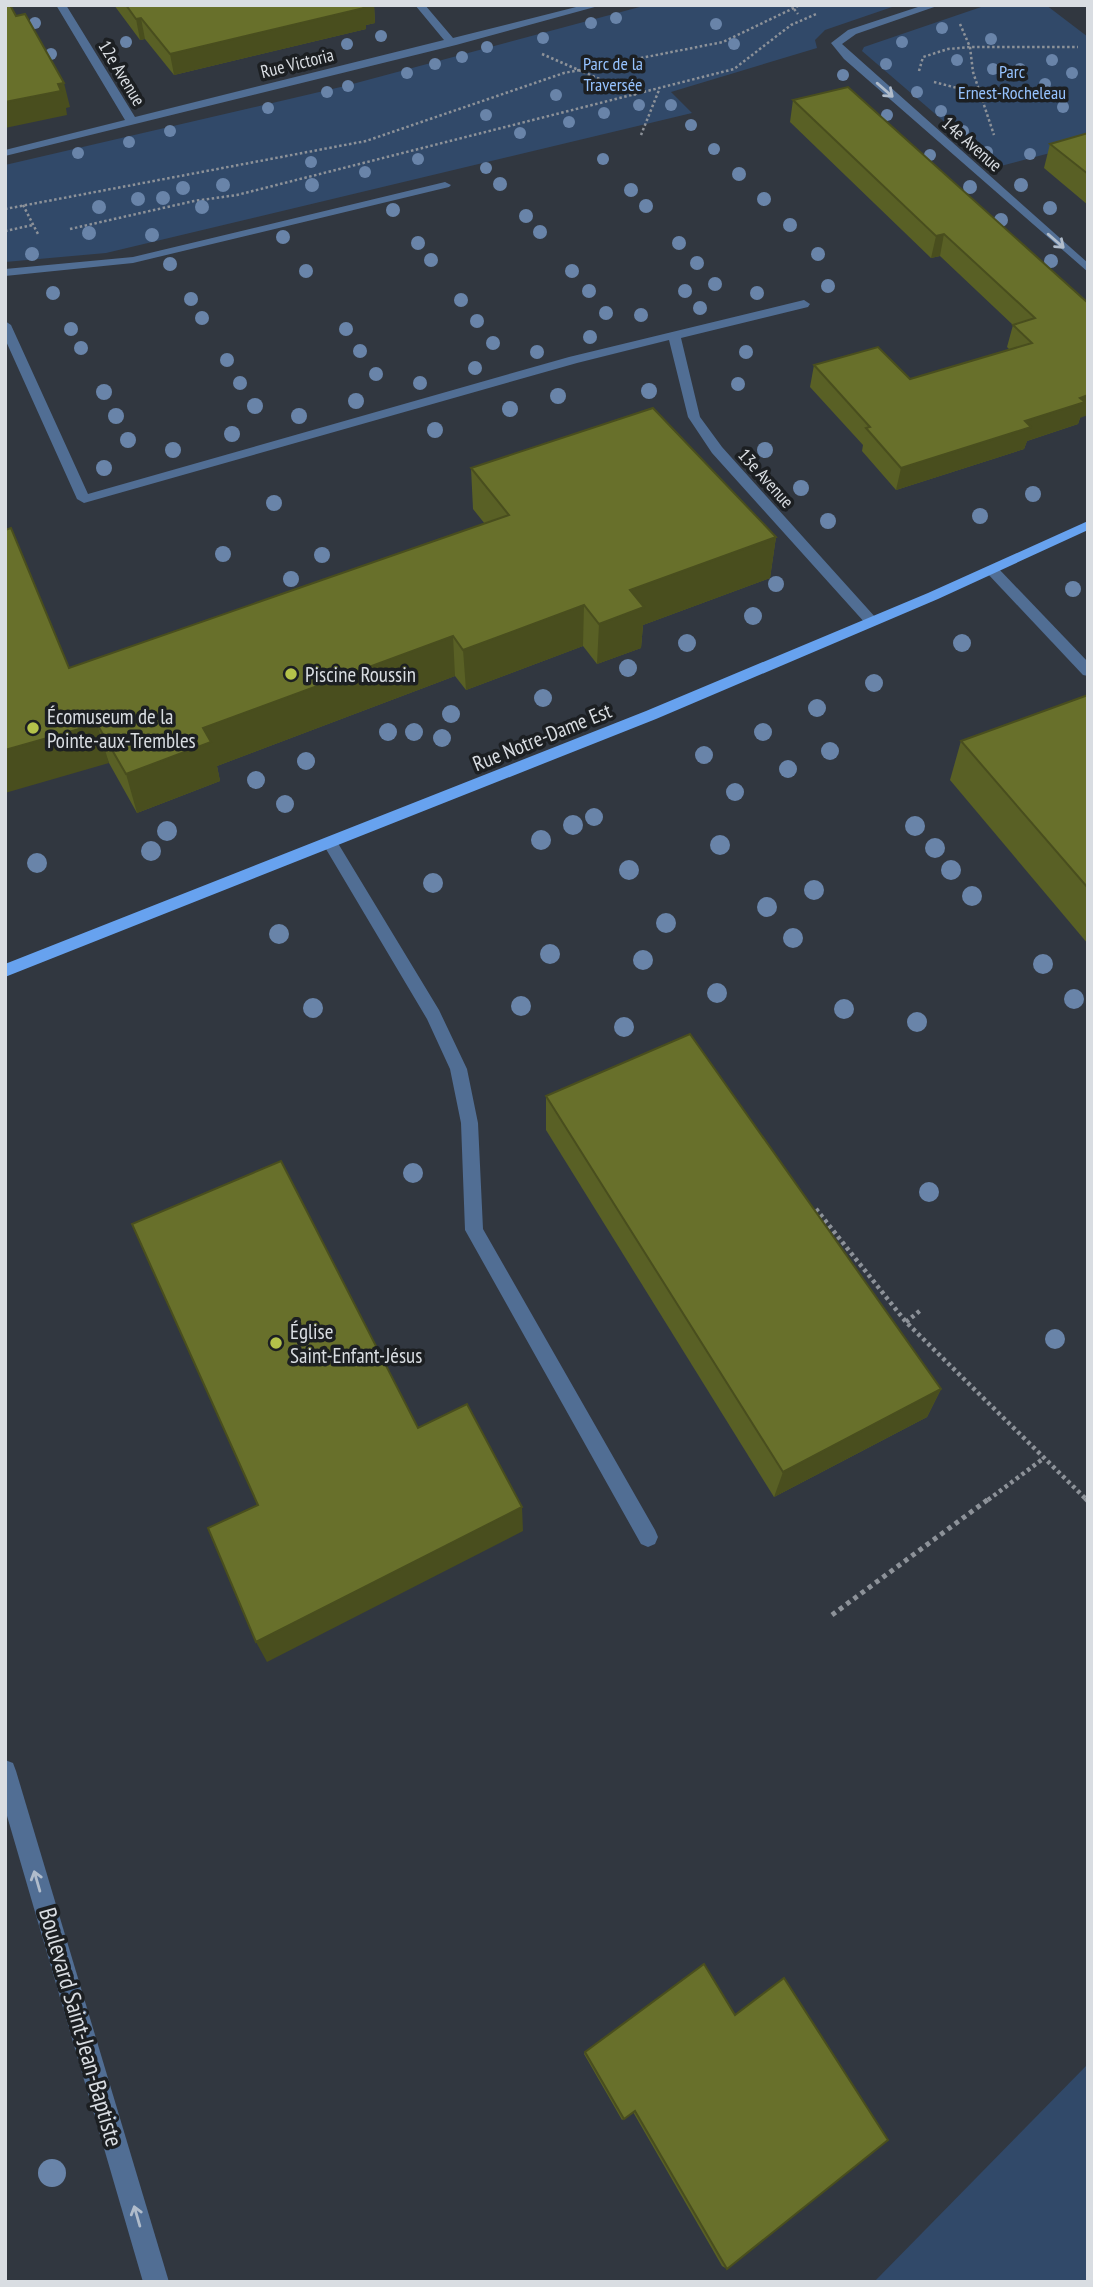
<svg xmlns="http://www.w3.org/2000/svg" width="1093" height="2287" viewBox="0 0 1093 2287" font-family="'PT Sans Narrow',sans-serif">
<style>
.green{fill:#314969}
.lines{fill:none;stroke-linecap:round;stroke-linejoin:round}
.path-far2{stroke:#8d9299;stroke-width:2.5;stroke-dasharray:2.5 2.5;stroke-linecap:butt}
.path-far1{stroke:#8d9299;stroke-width:4.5;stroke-dasharray:3.5 3.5;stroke-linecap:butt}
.path{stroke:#8d9299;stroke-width:5;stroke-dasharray:4.5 4.5;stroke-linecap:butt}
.minor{fill:#516e94;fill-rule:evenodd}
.major{fill:#67a2ef;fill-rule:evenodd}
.tree{fill:#6984a9}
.wall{fill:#596025}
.shaded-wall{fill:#494e1e}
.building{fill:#68702b;stroke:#494e1e;stroke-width:2}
.oneway{stroke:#b0bccb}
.poi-dot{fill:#b4c24a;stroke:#1c1f22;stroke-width:2.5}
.labels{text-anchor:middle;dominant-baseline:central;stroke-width:7;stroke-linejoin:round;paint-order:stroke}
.far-street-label{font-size:18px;fill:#d9dde2;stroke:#1c1f22}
.far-park-label{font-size:18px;fill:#96c3ff;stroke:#1c1f22}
.poi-label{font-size:21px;fill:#d9dde2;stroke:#1c1f22;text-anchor:start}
.street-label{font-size:21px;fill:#d9dde2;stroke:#1c1f22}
.near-street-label{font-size:24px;fill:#d9dde2;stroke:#1c1f22}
</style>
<rect width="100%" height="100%" fill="#313740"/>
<!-- green -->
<g class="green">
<polygon points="647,5 898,5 825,30 815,40 817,48 671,92 692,113 106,253 5,262 5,165 345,86"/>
<polygon points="987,5 1046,5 1088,37 1088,143 997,167 862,51 864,47"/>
<polygon points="1088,2064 1088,2282 874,2282"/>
</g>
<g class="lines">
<!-- path-far2 -->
<g class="path-far2">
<polyline points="791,5 798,14"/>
<polyline points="960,24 970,47 973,72 994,135"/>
<polyline points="542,54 636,95"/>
<polyline points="919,71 923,57 948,49 970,47 1078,47"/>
<polyline points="934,82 965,90 1037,89"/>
<polyline points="641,135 659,90"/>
<polyline points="23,205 39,236"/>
<polyline points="5,209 366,141 564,73 723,42 800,5"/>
<polyline points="70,229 194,201 237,195 734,69 791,25 816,14"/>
<polyline points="5,231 33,225"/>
</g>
<!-- path-far1 -->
<g class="path-far1">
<polyline points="816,1209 906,1322 1087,1500"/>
<polyline points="906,1322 922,1309"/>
<polyline points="988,1500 1044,1458"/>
</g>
<!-- path -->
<g class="path">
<polyline points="1085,1498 1088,1501"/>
<polyline points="832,1615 990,1498"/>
</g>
<!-- minor -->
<g class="minor">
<polygon points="56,5 66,5 135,117 444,40 415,5 425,5 453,38 584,5 602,5 456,45 5,156 5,150 125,120"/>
<polygon points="924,5 940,5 856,34 842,44 1088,263 1088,272 844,59 831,43 848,30"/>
<polygon points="445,182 451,185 449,187 133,263 5,276 5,269 133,257"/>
<polygon points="804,300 810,304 808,307 681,338 700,417 722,447 876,618 876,624 866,624 712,453 688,417 669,340 577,363 84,503 77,499 5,339 5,321 11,325 88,494 569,357"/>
<polygon points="992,566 997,567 1088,662 1088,676 1083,675 987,573 985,570"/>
<polygon points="331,838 336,840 439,1010 467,1069 478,1123 483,1229 655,1530 658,1537 655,1544 648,1547 641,1544 465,1230 461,1123 450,1069 427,1019 323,844"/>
<polygon points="5,1760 13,1763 16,1771 169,2282 143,2282 5,1809"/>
</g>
<!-- major -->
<polygon class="major" points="1088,521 1088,530 938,599 656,719 5,977 5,964 646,711 928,593"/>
</g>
<!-- trees -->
<g class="tree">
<circle cx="616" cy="18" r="6"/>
<circle cx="35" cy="23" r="6"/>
<circle cx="591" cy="23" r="6"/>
<circle cx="716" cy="24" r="6"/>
<circle cx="942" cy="28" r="6"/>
<circle cx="381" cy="36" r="6"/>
<circle cx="543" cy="38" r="6"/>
<circle cx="991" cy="39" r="6"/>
<circle cx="126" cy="42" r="6"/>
<circle cx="902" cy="42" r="6"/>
<circle cx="347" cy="44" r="6"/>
<circle cx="734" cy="44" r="6"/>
<circle cx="487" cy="47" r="6"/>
<circle cx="51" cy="54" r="6"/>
<circle cx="462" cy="57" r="6"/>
<circle cx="957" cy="60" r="6"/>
<circle cx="1052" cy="60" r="6"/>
<circle cx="435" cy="64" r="6"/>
<circle cx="886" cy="64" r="6"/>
<circle cx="993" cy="69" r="6"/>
<circle cx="1020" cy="69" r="6"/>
<circle cx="407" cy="73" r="6"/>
<circle cx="1072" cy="73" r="6"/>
<circle cx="843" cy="75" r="6"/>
<circle cx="1045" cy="84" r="6"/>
<circle cx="348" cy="86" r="6"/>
<circle cx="327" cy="92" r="6"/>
<circle cx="917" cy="92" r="6"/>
<circle cx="556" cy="95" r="6"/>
<circle cx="639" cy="105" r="6"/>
<circle cx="671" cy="105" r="6"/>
<circle cx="1063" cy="107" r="6"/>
<circle cx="268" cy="108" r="6"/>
<circle cx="941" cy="111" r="6"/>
<circle cx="604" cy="113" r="6"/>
<circle cx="486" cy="115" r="6"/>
<circle cx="887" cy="115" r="6"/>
<circle cx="569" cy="122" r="6"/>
<circle cx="691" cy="125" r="6"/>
<circle cx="170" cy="131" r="6"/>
<circle cx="963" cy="131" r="6"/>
<circle cx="520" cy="133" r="6"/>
<circle cx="129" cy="142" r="6"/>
<circle cx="714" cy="149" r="6"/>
<circle cx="987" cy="152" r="6"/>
<circle cx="78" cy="153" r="6"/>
<circle cx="1030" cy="154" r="6"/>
<circle cx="930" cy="155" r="6"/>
<circle cx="418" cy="159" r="6"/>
<circle cx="603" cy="159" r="6"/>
<circle cx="311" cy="162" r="6"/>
<circle cx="486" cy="168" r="6"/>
<circle cx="365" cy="172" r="6"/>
<circle cx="739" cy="174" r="7"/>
<circle cx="500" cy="184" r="7"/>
<circle cx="223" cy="185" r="7"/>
<circle cx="312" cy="185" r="7"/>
<circle cx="1021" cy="185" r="7"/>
<circle cx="970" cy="187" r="7"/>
<circle cx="183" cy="188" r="7"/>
<circle cx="631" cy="190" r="7"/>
<circle cx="163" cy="198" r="7"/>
<circle cx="138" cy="199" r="7"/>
<circle cx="764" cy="199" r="7"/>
<circle cx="646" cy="206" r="7"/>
<circle cx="99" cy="207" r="7"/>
<circle cx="202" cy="207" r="7"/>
<circle cx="1050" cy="208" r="7"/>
<circle cx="393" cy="210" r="7"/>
<circle cx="526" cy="216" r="7"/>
<circle cx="1001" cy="220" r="7"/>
<circle cx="790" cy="225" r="7"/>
<circle cx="540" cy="232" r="7"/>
<circle cx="89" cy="233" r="7"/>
<circle cx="152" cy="235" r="7"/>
<circle cx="283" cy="237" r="7"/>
<circle cx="418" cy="243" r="7"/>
<circle cx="679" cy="243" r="7"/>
<circle cx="32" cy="254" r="7"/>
<circle cx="818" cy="254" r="7"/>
<circle cx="431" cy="260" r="7"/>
<circle cx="1051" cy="261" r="7"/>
<circle cx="697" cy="263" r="7"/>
<circle cx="170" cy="264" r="7"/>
<circle cx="306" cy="271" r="7"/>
<circle cx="572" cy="271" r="7"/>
<circle cx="715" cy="284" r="7"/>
<circle cx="828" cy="286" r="7"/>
<circle cx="589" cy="291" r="7"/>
<circle cx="685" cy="291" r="7"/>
<circle cx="53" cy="293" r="7"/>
<circle cx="757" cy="293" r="7"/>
<circle cx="191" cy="299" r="7"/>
<circle cx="461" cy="300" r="7"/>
<circle cx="700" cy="308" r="7"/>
<circle cx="606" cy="313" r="7"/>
<circle cx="641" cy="315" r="7"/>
<circle cx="202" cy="318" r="7"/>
<circle cx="477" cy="321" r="7"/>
<circle cx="71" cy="329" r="7"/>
<circle cx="346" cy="329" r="7"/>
<circle cx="590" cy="337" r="7"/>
<circle cx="493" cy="343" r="7"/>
<circle cx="81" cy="348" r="7"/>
<circle cx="360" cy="351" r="7"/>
<circle cx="537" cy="352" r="7"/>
<circle cx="746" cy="352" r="7"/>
<circle cx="227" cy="360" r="7"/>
<circle cx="475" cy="368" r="7"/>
<circle cx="376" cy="374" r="7"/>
<circle cx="240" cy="383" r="7"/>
<circle cx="420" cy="383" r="7"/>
<circle cx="738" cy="384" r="7"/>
<circle cx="649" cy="391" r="8"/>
<circle cx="104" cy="392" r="8"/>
<circle cx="558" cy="396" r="8"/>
<circle cx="356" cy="401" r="8"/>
<circle cx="255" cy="406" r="8"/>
<circle cx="510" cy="409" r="8"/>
<circle cx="116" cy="416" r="8"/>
<circle cx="299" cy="416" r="8"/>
<circle cx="435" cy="430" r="8"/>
<circle cx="232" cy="434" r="8"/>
<circle cx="128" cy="440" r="8"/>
<circle cx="173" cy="450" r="8"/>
<circle cx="765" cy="450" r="8"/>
<circle cx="104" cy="468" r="8"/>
<circle cx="801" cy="488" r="8"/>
<circle cx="1033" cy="494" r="8"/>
<circle cx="274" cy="503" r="8"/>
<circle cx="980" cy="516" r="8"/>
<circle cx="828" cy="521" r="8"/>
<circle cx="223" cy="554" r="8"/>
<circle cx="322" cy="555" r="8"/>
<circle cx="291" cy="579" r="8"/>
<circle cx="776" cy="584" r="8"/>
<circle cx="1073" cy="589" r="8"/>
<circle cx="753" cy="616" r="9"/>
<circle cx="687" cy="643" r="9"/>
<circle cx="962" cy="643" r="9"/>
<circle cx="628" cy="668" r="9"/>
<circle cx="874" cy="683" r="9"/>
<circle cx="543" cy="698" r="9"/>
<circle cx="817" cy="708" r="9"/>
<circle cx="451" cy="714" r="9"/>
<circle cx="388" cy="732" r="9"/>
<circle cx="414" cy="732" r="9"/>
<circle cx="763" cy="732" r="9"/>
<circle cx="442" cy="738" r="9"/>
<circle cx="830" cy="751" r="9"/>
<circle cx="704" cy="755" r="9"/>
<circle cx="306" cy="761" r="9"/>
<circle cx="788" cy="769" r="9"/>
<circle cx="256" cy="780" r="9"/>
<circle cx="735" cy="792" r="9"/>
<circle cx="285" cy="804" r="9"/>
<circle cx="594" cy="817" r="9"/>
<circle cx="573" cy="825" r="10"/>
<circle cx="915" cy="826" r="10"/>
<circle cx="167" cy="831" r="10"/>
<circle cx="541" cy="840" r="10"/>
<circle cx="720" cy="845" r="10"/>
<circle cx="935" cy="848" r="10"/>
<circle cx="151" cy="851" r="10"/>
<circle cx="37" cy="863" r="10"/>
<circle cx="629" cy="870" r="10"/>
<circle cx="951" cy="870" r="10"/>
<circle cx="433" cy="883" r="10"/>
<circle cx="814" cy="890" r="10"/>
<circle cx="972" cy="896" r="10"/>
<circle cx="767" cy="907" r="10"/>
<circle cx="666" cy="923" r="10"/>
<circle cx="279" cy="934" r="10"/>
<circle cx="793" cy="938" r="10"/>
<circle cx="550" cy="954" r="10"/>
<circle cx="643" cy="960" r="10"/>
<circle cx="1043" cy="964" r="10"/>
<circle cx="717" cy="993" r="10"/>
<circle cx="1074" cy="999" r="10"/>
<circle cx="521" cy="1006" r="10"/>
<circle cx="313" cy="1008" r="10"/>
<circle cx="844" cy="1009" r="10"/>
<circle cx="917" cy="1022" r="10"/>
<circle cx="624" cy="1027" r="10"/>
<circle cx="413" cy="1173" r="10"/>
<circle cx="929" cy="1192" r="10"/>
<circle cx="1055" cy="1339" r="10"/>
<circle cx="52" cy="2173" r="14"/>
</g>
<!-- wall -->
<g class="wall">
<polygon points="114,5 374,5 375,23 366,25 366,29 174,75 145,39 140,40"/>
<polygon points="793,100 1088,303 1080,418 1078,424 1027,441 1024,449 896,490 862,451 863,445 810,387 814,365 910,379 1010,350 1007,347 1013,325 940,256 931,258 790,122"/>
<polygon points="1088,133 1088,205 1044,168 1050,144"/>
<polygon points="471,468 776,537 770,578 643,625 641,648 597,664 583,646 466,690 455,676 217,766 220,781 137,813 109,763 69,668 485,524 473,509"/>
<polygon points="1088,695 1088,944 950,780 961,741"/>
<polygon points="546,1096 941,1389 927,1417 774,1497 546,1130"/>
<polygon points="735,2015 727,2269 722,2266 633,2112 622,2120 584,2054 585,2052"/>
</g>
<!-- shaded-wall -->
<g class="shaded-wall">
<polygon points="361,5 374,5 375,23 366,25 366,29 174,75 170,54"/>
<polygon points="141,18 145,39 140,40 136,19"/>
<polygon points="64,83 70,107 66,108 67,115 5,128 5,102"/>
<polygon points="944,234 940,256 931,258 936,236"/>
<polygon points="1088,395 1088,415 1080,418 1078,424 1027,441 1024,449 896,490 901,468 1025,421 1080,398"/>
<polygon points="776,537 770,578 643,625 641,648 597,664 599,624 630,590"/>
<polygon points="584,605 583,646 466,690 463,650"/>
<polygon points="453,636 455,676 217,766 220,781 137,813 126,774 203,728"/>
<polygon points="97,724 109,763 5,793 5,750"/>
<polygon points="941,1389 927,1417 774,1497 783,1472"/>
<polygon points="522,1507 523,1531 267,1662 256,1642"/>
</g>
<!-- building -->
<g class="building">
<polygon points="5,5 10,5 16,16 25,14 64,83 58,84 61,91 5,102"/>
<polygon points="126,5 362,5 364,8 170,54 141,18 136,19"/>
<polygon points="848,87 1088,303 1088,395 1080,398 1085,402 1025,421 1031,427 901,468 866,428 870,427 814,365 878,347 910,379 1032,343 1013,325 1035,318 944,234 936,236 793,100"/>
<polygon points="1088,133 1088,174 1050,144"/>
<polygon points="653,408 776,537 630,590 644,607 599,624 584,605 463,650 453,636 203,728 211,742 126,774 97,724 5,750 5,530 11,528 69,668 509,515 471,468"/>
<polygon points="1088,695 1088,888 961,741"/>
<polygon points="690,1034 941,1389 783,1472 546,1096"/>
<polygon points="281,1161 418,1428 467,1404 522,1507 256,1642 208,1528 258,1505 132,1224"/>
<polygon points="704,1964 735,2015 784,1978 888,2140 727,2269 635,2111 624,2119 585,2052"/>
</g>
<!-- one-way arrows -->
<defs><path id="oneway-shaft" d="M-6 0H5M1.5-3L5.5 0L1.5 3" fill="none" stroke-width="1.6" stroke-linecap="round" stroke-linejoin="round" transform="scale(1.75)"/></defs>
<g class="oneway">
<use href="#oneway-shaft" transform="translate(885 90) rotate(41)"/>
<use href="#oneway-shaft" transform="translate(1056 241) rotate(41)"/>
<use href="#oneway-shaft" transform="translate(37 1881) rotate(-106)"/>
<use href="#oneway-shaft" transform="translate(137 2216) rotate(-106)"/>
</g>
<!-- markers -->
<g class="poi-dot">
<circle cx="291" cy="674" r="7"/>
<circle cx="33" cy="728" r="7"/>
<circle cx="276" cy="1343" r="7"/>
</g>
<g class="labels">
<!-- far-street labels -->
<g class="far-street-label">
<text transform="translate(297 63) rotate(-14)">Rue Victoria</text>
<text transform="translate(122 73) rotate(59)">12e Avenue</text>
<text transform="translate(972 144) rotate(41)">14e Avenue</text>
<text transform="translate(766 478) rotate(48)">13e Avenue</text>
</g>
<!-- far-park labels -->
<g class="far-park-label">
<text x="613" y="63">Parc de la<tspan x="613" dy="21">Traversée</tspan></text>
<text x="1012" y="71">Parc<tspan x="1012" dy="21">Ernest-Rocheleau</tspan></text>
</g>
<!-- poi labels -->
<g class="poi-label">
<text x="305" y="674">Piscine Roussin</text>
<text x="47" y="716">Écomuseum de la<tspan x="47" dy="24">Pointe-aux-Trembles</tspan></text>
<text x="290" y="1331">Église<tspan x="290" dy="24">Saint-Enfant-Jésus</tspan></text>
</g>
<!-- street labels -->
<g class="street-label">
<text transform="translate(542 737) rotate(-22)">Rue Notre-Dame Est</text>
</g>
<!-- near-street labels -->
<g class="near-street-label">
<text transform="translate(81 2027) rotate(74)">Boulevard Saint-Jean-Baptiste</text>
</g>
</g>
<!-- border -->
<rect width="1093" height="2287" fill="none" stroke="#d9dde2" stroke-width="14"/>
</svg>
